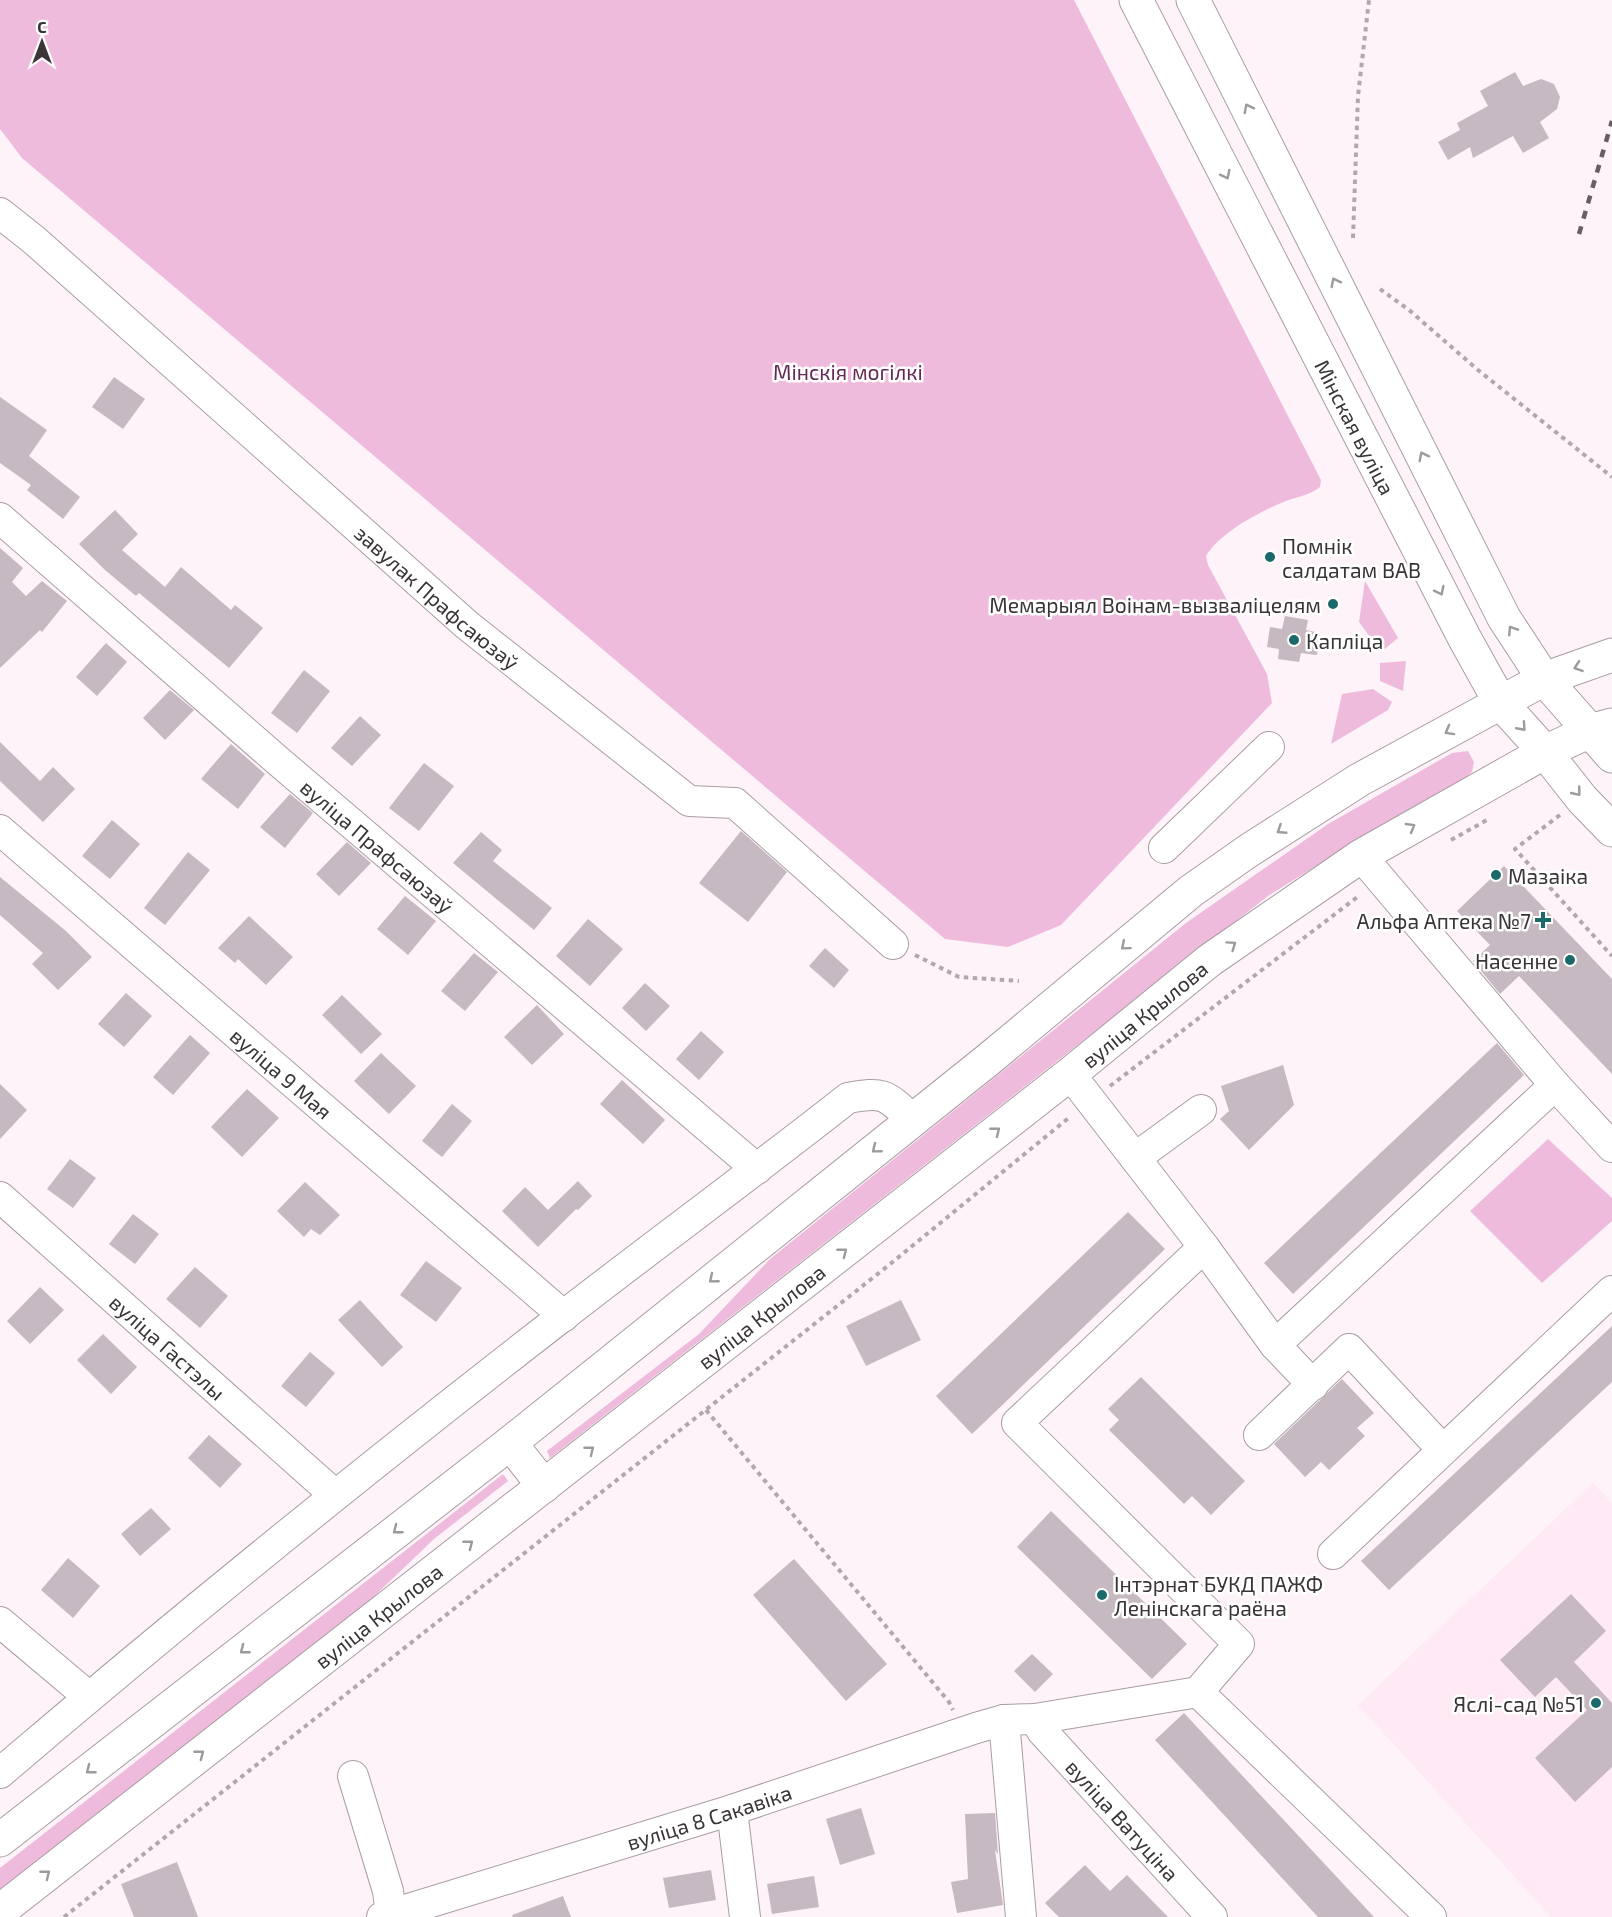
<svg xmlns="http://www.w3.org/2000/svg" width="1612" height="1917" viewBox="0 0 1612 1917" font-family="'Exo 2',sans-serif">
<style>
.built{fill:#fee9f5}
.green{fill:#efbbdc}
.building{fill:#c6b9c1}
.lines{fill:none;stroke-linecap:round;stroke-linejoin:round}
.minor-casing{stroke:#a99da4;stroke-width:32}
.major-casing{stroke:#a99da4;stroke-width:35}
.path{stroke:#b1a8ad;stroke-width:4;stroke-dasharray:4.5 4.5;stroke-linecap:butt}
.minor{stroke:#fff;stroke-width:30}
.major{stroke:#fff;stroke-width:33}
.rail{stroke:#655f63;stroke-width:4.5;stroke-dasharray:8 8;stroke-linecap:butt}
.oneway{stroke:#9c9a9b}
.poi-dot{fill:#1b696b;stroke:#fff;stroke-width:2}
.labels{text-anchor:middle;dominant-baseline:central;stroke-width:5;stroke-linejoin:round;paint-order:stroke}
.park-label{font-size:21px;fill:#662854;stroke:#fff}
.street-label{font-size:21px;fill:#393437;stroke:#fff}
.poi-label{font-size:21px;fill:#393437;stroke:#fff;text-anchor:start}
</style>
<rect width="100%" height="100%" fill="#fef3f9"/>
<!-- built -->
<polygon class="built" points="1593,1483 1612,1503 1612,1917 1551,1917 1358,1705"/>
<!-- green -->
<g class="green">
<path d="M 0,0 L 1074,0 L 1321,480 L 1320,487 C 1309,496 1294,497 1281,503 C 1257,513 1219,534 1206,556 L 1208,565 L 1267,674 L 1272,703 L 1061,925 L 1008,947 L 945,939 L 22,158 L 0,129 Z"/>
<polygon points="1365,581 1398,638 1381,652 1359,622"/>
<polygon points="1406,661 1403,691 1380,681 1380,663"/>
<polygon points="1373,689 1392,702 1388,710 1331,744 1342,694"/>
<polygon points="1468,751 1474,762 1472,772 1462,781 1367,834 1268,896 550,1458 547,1451 699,1334 770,1259 1186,923 1328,824 1452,753"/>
<polygon points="1548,1139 1612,1198 1612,1221 1542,1283 1470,1211"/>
<polygon points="503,1474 508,1481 434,1539 364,1606 0,1892 0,1868"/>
</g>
<!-- building -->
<g class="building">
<polygon points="1515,72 1523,86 1541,79 1554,84 1560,97 1557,109 1540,122 1549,138 1523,153 1513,136 1473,158 1470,147 1448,160 1438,142 1460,130 1457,123 1488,106 1480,91"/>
<polygon points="114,377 145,399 123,429 92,407"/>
<polygon points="0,397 47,430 29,456 80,497 63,519 27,490 31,485 0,463"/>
<polygon points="115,510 138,534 122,550 165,587 181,567 231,610 235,605 263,628 229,668 139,593 136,596 105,570 79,544"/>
<polygon points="0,548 23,568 12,582 26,596 42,581 67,601 42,632 40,630 0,668"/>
<polygon points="1285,616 1308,620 1306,630 1320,633 1317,655 1301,653 1299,662 1278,659 1279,649 1267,647 1270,627 1282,629"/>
<polygon points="106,643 127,662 97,696 76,677"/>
<polygon points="304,670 330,691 297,733 271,713"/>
<polygon points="170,690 194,710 165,740 143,718"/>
<polygon points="360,716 381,735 352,766 331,748"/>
<polygon points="0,742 40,781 53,767 75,789 43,822 0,781"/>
<polygon points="231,744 265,774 238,809 201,779"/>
<polygon points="424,763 454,786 419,831 389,808"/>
<polygon points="290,794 313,813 285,848 260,827"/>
<polygon points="112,820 140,844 110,879 82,856"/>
<polygon points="741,831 787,872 748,922 699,883"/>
<polygon points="481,832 502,850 493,861 552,908 534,930 453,863"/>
<polygon points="347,842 371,863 339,896 316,874"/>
<polygon points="188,852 210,870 165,925 144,908"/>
<polygon points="1504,866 1612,979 1612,1074 1519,976 1500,994 1473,961 1490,945 1457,911"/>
<polygon points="0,877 66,931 92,957 58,990 32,964 43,953 0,915"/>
<polygon points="405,896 436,921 408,955 377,929"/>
<polygon points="249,916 293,957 266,985 238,959 235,963 218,948"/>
<polygon points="588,919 623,949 590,986 556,956"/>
<polygon points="825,948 849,970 834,988 809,966"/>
<polygon points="474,953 498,972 465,1011 441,991"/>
<polygon points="645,983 670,1006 646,1031 622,1008"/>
<polygon points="126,993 152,1016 124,1047 98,1024"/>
<polygon points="342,995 382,1034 361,1054 322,1015"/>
<polygon points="537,1005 564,1034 532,1065 504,1037"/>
<polygon points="701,1031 724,1052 699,1080 676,1059"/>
<polygon points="190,1035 210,1053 173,1095 153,1077"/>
<polygon points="1497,1043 1524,1075 1293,1294 1264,1263"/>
<polygon points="381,1053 416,1086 389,1114 354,1081"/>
<polygon points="1283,1065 1294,1105 1249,1150 1220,1119 1229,1111 1221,1086"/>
<polygon points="622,1080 665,1120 643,1144 600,1104"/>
<polygon points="0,1084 27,1110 0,1139"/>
<polygon points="247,1089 279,1118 242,1157 211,1127"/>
<polygon points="452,1104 472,1121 442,1157 422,1141"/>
<polygon points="70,1159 96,1178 73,1208 47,1189"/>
<polygon points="578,1181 592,1196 578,1210 576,1209 538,1247 502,1211 525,1187 548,1210"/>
<polygon points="305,1182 340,1215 320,1235 311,1229 304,1237 277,1211"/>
<polygon points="1128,1212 1165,1249 972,1434 936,1396"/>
<polygon points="133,1214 159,1234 135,1264 109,1244"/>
<polygon points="426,1261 462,1288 436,1322 400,1295"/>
<polygon points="195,1267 228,1296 200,1328 166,1299"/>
<polygon points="40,1287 64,1310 30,1344 7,1321"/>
<polygon points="360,1300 403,1347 382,1367 338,1320"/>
<polygon points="901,1300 921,1340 866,1366 846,1326"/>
<polygon points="1612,1326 1612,1382 1389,1590 1361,1561"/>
<polygon points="103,1334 137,1367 111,1394 77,1360"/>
<polygon points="310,1352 335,1373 306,1407 281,1386"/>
<polygon points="1141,1377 1245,1481 1211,1515 1192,1496 1184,1504 1109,1430 1119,1420 1108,1409"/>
<polygon points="1342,1379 1374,1413 1357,1428 1365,1436 1329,1470 1321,1462 1305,1477 1274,1444"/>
<polygon points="209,1435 242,1464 220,1488 188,1458"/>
<polygon points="151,1508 171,1529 140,1556 121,1534"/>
<polygon points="1051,1511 1187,1644 1152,1679 1017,1547"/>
<polygon points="68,1558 100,1586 73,1618 41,1590"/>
<polygon points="794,1559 887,1664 846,1701 753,1595"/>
<polygon points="1571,1594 1606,1631 1574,1662 1612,1703 1612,1767 1575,1802 1535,1758 1587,1710 1556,1677 1535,1697 1500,1660"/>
<polygon points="1032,1654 1053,1674 1035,1692 1014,1671"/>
<polygon points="1184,1713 1374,1917 1318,1917 1155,1740"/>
<polygon points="861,1808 875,1854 840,1865 826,1819"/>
<polygon points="995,1813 998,1854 995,1850 1003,1905 957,1913 951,1882 968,1879 965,1814"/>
<polygon points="177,1862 198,1917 134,1917 121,1884"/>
<polygon points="1085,1865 1110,1891 1127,1875 1168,1917 1059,1917 1045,1903"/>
<polygon points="711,1870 716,1900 669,1908 663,1878"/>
<polygon points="814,1876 819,1907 772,1914 767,1884"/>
<polygon points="563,1896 571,1917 513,1917 512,1915"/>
</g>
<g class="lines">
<defs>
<g id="minor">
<path id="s1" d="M 0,213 L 34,240 L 467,625 L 689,801 L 735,803 L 893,944"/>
<path id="s2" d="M 0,518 L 277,760 L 757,1169"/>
<path id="s3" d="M 0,830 L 564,1316"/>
<polyline points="1164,848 1269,747"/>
<polyline points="1361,856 1555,1085 1612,1147"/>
<polyline points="1070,1074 1204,1247 1275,1345 1313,1385"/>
<polyline points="1135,1158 1201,1110"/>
<path id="s4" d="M 0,1197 L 335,1495"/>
<polyline points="1204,1247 1017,1423 1239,1644 1198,1692 1431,1917"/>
<polyline points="1275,1345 1555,1085"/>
<polyline points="1259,1435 1349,1349 1442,1449"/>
<polyline points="1333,1554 1612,1291"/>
<polyline points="0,1622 89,1697"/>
<path id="s5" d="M 1035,1719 L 1042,1731 L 1212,1917"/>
<polyline points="1004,1720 1021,1917"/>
<path d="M 0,1773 C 184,1616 372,1464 563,1316 C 657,1243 754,1172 848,1098 C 885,1091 886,1095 913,1120"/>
<polyline points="353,1776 388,1891 391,1914"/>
<polyline points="732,1810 745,1917"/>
<path id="s6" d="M 382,1917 L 732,1810 L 976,1728 L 1004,1720 L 1035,1719 L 1198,1692"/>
</g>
<g id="major">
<path id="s7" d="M 1136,0 L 1465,639 L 1500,702 L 1545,752 L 1582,799 L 1612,830"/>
<polyline points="1193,0 1504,618 1544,679 1612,756"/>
<polyline points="510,1443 544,1486"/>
<polyline points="0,1840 510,1443 989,1059 1191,891 1248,851 1359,780 1544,679 1612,655"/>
<path id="s8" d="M 0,1911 L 1070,1074 L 1210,960 L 1361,856 L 1545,752 L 1590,731 L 1612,725"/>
</g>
</defs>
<!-- minor casing -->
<use href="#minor" class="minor-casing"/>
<!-- major casing -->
<use href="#major" class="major-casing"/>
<!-- path -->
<g class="path">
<polyline points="1353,238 1358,96 1369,0"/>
<polyline points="1380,289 1409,310 1478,370 1612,477"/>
<polyline points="1560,815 1515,849 1612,956"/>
<polyline points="1451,840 1487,820"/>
<polyline points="915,955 959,977 1019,981"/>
<polyline points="1110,1086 1360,895"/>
<polyline points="706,1410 949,1702 953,1710"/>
<polyline points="64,1917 889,1265 1071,1116"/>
</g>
<!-- minor -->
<use href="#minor" class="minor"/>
<!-- major -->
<use href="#major" class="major"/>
<!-- rail -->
<polyline class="rail" points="1579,234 1612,121"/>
</g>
<!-- one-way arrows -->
<defs><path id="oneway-chevron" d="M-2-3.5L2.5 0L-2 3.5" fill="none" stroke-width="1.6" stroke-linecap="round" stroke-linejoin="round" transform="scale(1.5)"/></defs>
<g class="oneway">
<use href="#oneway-chevron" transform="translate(1248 108) rotate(-117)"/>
<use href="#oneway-chevron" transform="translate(1226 175) rotate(63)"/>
<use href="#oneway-chevron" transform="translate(1335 282) rotate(-117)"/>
<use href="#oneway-chevron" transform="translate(1423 456) rotate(-117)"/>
<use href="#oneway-chevron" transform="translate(1440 591) rotate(63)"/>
<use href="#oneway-chevron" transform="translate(1512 630) rotate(-123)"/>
<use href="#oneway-chevron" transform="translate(1578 667) rotate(161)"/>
<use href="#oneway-chevron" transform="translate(1522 727) rotate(48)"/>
<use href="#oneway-chevron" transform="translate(1449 731) rotate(151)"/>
<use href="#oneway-chevron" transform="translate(1577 792) rotate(51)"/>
<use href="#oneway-chevron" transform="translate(1411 827) rotate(-30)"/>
<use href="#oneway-chevron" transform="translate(1281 830) rotate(147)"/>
<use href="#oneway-chevron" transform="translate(1232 945) rotate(-35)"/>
<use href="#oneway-chevron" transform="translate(1125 946) rotate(140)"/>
<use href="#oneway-chevron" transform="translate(996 1131) rotate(-38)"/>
<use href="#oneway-chevron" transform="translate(876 1149) rotate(141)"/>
<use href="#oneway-chevron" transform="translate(843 1252) rotate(-38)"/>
<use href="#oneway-chevron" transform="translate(713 1279) rotate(141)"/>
<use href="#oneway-chevron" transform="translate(590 1450) rotate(-38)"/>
<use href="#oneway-chevron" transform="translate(397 1530) rotate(142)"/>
<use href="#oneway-chevron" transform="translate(469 1544) rotate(-38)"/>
<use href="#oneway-chevron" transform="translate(244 1650) rotate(142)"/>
<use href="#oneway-chevron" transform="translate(200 1754) rotate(-38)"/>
<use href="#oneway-chevron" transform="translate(90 1770) rotate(142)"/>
<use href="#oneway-chevron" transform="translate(46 1874) rotate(-38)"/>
</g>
<!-- markers -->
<g class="poi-dot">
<circle cx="1270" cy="557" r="6"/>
<circle cx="1333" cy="604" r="6"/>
<circle cx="1294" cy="640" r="6"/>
<circle cx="1496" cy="875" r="6"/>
<path d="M1540 911h6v6h6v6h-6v6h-6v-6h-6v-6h6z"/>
<circle cx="1570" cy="960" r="6"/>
<circle cx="1102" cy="1595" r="6"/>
<circle cx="1596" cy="1703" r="6"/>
</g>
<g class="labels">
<!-- park labels -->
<g class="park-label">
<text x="848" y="371">Мінскія могілкі</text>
</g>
<!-- street labels -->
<g class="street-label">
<text stroke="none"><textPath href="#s7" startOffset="480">Мінская вуліца</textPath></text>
<text stroke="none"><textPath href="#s1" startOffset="582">завулак Прафсаюзаў</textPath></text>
<text stroke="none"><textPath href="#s2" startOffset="500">вуліца Прафсаюзаў</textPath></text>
<text stroke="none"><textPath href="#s8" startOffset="1454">вуліца Крылова</textPath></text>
<text stroke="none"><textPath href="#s3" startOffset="372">вуліца 9 Мая</textPath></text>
<text stroke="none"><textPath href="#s8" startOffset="966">вуліца Крылова</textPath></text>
<text stroke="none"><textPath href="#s4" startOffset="225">вуліца Гастэлы</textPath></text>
<text stroke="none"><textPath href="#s8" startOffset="480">вуліца Крылова</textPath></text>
<text stroke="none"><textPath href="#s6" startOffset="342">вуліца 8 Сакавіка</textPath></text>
<text stroke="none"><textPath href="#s5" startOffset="134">вуліца Ватуціна</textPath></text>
</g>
<!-- poi labels -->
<g class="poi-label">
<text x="1282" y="545">Помнік<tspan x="1282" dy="24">салдатам ВАВ</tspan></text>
<text x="1321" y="604" text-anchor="end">Мемарыял Воінам-вызваліцелям</text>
<text x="1306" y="640">Капліца</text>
<text x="1508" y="875">Мазаіка</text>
<text x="1531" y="920" text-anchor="end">Альфа Аптека №7</text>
<text x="1558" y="960" text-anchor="end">Насенне</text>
<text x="1114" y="1583">Інтэрнат БУКД ПАЖФ<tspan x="1114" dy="24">Ленінскага раёна</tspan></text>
<text x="1584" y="1703" text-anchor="end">Яслі-сад №51</text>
</g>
</g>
<!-- north arrow -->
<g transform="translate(42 42)" stroke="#ffffff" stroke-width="4.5" paint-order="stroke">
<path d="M0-4.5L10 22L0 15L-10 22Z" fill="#393437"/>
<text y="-9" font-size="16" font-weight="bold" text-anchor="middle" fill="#393437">С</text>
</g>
</svg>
